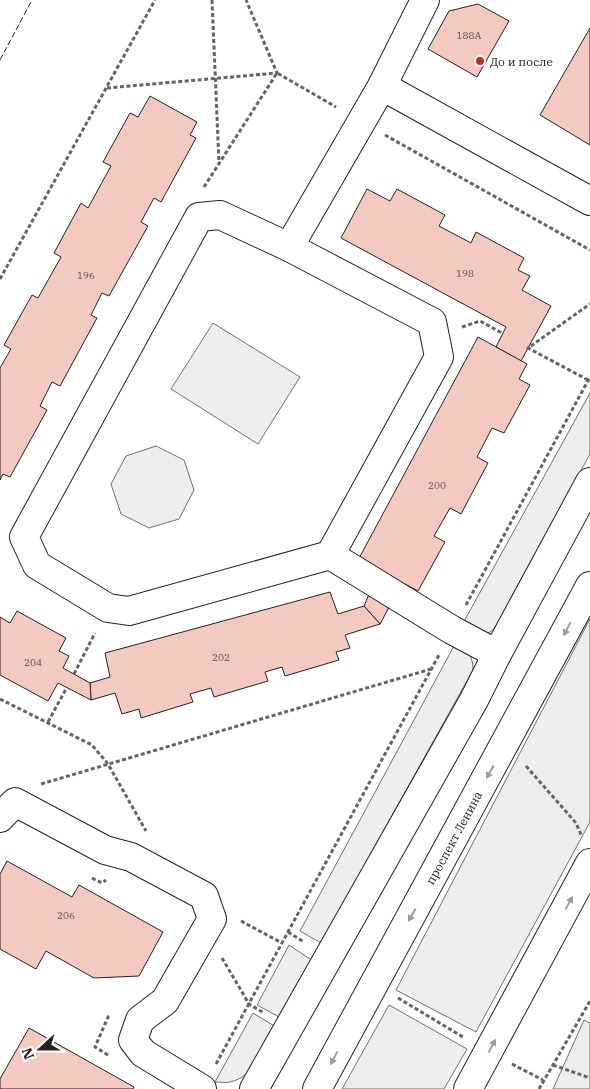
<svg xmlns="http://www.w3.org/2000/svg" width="590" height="1089" viewBox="0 0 590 1089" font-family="'IBM Plex Serif',serif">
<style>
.green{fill:#eee;stroke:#6f6f6f}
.building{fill:#f3c9c0;stroke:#222}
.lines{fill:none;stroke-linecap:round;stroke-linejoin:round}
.minor-casing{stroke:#222;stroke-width:30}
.major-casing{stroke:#222;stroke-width:30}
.path{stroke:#646464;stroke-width:3;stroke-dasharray:4 2.5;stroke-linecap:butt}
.minor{stroke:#fff;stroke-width:28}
.major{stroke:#fff;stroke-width:28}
.fence{stroke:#222;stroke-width:1;stroke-dasharray:6 2.5;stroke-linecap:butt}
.oneway{fill:#9c9c9c}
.poi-dot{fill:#c62828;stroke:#fff;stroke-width:2}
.labels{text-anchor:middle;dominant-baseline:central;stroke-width:4;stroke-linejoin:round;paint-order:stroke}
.number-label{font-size:10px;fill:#564c4a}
.poi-label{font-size:12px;fill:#222;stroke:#fff;text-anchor:start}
.street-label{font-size:12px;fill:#222;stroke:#fff}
</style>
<rect width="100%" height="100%" fill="#fff"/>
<!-- green -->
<g class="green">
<polygon points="213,323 300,377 258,444 171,389"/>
<path d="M 590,393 L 590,454 L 494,629 C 483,639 473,631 462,625 Z"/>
<polygon points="156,446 184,460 194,490 179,519 149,528 121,514 111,484 126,456"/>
<polygon points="590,619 590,822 476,1032 396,990"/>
<path d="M 455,644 C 468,649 473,656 473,670 L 321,943 L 300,931 Z"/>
<polygon points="289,945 313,961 281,1018 257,1005"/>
<polygon points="389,1005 467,1049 444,1089 342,1089"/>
<path d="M 253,1013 L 276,1027 C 265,1046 255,1077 230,1082 C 226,1083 220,1082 215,1082 Z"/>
<polygon points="584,1020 590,1023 590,1089 553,1089"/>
</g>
<!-- building -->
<g class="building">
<polygon points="478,4 509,21 477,77 428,49 449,11"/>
<polygon points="590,28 590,145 540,115"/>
<polygon points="150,96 197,122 190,135 196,138 161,202 154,198 141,222 148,226 109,296 102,293 91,315 97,318 60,386 52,382 40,406 47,410 10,477 3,474 0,480 0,368 11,349 4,345 32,295 38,298 61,257 54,253 81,203 88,208 111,166 103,162 130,113 138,117"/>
<polygon points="367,189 390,201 397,189 445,215 439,226 471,243 476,232 524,258 518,270 530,276 522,290 551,306 521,361 496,347 506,327 341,238"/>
<polygon points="478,337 527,364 519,379 530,385 504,433 492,428 477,457 488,463 461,514 450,508 434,536 445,542 418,591 405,584 397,599 394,598 380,624 364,606 372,587 350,575"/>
<polygon points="330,592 338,614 364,606 380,624 345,635 350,648 336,652 339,660 285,676 282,667 265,672 268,681 214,697 211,688 190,694 193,702 141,718 139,709 122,714 115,693 91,700 90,683 110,677 105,653"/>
<polygon points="17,611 66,638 59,651 69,656 63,668 90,683 91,700 58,683 48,701 0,675 0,617 10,623"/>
<polygon points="7,861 72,897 79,885 163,932 139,976 94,978 46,951 36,969 0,949 0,874"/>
<polygon points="29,1028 134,1087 133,1089 0,1089 0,1079"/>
</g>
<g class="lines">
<defs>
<g id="minor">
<polyline points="382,86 425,0"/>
<polygon points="220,215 289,247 432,322 439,357 330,555 129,611 108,608 37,565 24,537 199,217"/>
<polyline points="289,247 382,86 590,201"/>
<polyline points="330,555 452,630 497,654"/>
<polyline points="0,818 15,802 105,850 131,857 204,896 212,919 165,1001 140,1020 133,1040 143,1053 202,1089"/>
<polyline points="254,1089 474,700 497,654 590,482"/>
</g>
<g id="major">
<path id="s1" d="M 317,1089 L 590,586"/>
<polyline points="468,1089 590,863"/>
</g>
</defs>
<!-- minor casing -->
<use href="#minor" class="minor-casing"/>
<!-- major casing -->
<use href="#major" class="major-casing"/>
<!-- path -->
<g class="path">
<polyline points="212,0 219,163"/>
<polyline points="107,88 277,73 246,0"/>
<polyline points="385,135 590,250"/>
<polyline points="204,187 277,73 336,107"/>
<polyline points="0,279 155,0"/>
<polyline points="462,327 480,321 502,333"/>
<polyline points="588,380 528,348 590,304"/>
<polyline points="466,605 590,377"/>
<polyline points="74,674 95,633"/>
<polyline points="0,699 92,745 108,764 146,831"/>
<polyline points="48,722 67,687"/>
<polyline points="526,766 576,823 582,837"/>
<polyline points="41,784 431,669"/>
<polyline points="92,878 102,883 106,880"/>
<polyline points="241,921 282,943"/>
<polyline points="288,932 304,942"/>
<polyline points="222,958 249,1004 264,1013"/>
<polyline points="398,998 463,1037"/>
<polyline points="108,1055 95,1047 108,1017 111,1016"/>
<polyline points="216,1064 439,655"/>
<polyline points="512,1064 543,1080"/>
<polyline points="553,1065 590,1078"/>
<polyline points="539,1089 590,1001"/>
</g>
<!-- minor -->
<use href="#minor" class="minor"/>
<!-- major -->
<use href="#major" class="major"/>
<!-- fence -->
<polyline class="fence" points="0,60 32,0"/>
</g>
<!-- one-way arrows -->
<defs><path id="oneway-solid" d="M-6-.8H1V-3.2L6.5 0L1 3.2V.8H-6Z" transform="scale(1.25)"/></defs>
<g class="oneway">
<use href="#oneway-solid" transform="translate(567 629) rotate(118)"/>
<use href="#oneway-solid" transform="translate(490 772) rotate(119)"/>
<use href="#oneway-solid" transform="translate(569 903) rotate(-62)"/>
<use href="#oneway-solid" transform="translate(412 915) rotate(119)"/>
<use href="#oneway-solid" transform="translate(492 1046) rotate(-62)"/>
<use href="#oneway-solid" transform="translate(334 1058) rotate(118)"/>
</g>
<!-- markers -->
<circle class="poi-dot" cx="480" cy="61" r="5"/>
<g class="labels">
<!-- number labels -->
<g class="number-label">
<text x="469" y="35">188А</text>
<text x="465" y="273">198</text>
<text x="86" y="275">196</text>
<text x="437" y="485">200</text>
<text x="221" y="657">202</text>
<text x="33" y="662">204</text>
<text x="66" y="915">206</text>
</g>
<!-- poi labels -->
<g class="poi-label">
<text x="490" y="61">До и после</text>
</g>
<!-- street labels -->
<g class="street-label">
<text stroke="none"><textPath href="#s1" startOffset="286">проспект Ленина</textPath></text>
</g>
</g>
<!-- north arrow -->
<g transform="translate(40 1049) rotate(249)" stroke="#ffffff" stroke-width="4" paint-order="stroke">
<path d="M0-4L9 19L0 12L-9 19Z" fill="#222222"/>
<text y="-8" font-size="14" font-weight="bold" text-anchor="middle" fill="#222222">N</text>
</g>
</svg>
